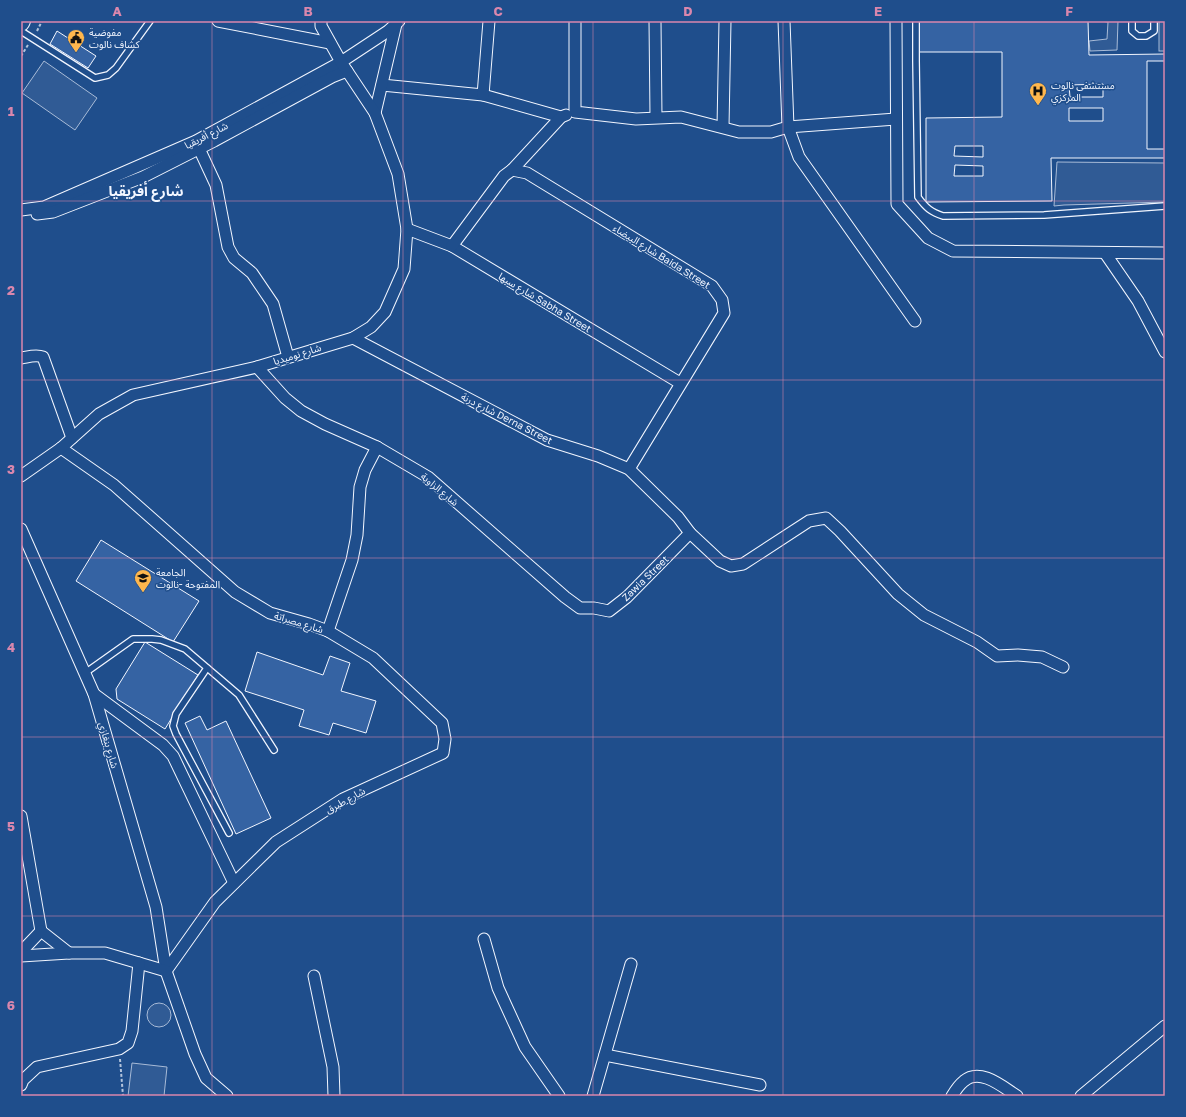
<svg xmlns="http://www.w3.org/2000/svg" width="1186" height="1117" viewBox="0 0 1186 1117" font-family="'Golos Text','Noto Sans Arabic',sans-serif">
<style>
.built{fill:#305b95;stroke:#a8bbd7}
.building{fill:#3563a3;stroke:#f2f6ff;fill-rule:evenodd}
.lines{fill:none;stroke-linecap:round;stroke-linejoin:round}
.lane-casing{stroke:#f2f6ff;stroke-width:8}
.street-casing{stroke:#f2f6ff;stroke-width:13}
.secondary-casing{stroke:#f2f6ff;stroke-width:18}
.path{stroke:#b3c4dc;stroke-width:2;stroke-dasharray:3 2;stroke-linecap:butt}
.lane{stroke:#1f4e8c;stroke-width:5.5}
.street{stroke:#1f4e8c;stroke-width:11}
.secondary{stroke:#1f4e8c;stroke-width:16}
.grid{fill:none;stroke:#da87ad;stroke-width:1;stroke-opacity:0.55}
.labels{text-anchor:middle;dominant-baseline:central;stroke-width:3;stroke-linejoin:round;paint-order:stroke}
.poi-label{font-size:10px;fill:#f2f6ff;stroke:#1f4e8c;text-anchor:start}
.street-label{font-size:10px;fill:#f2f6ff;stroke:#1f4e8c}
.district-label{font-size:14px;font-weight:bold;fill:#f2f6ff;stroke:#1f4e8c}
.neatline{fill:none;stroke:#da87ad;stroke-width:1.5}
.grid-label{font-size:13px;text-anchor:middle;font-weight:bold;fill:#da87ad}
</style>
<rect width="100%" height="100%" fill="#1f4e8c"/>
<!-- built -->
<g class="built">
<polygon points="1100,21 1118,21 1117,50 1090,51 1089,41 1107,39 1108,22"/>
<rect x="1159" y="21" width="6" height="30"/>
<polygon points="44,61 97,98 75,130 22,93"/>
<polygon points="1057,162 1165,163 1165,202 1064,205 1054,206"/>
<circle cx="159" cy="1015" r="12"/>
<polygon points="132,1063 167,1067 164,1096 128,1096"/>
</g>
<!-- building -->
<g class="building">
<path d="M 918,21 L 1088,21 L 1089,55 L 1165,54 L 1165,61 L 1147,61 L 1147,149 L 1165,149 L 1165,158 L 1051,158 L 1052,201 L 926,202 L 926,118 L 1002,117 L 1002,52 L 918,52 ZM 1103,84 L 1103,97 L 1070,97 L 1069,85 ZM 1069,108 L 1103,108 L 1103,121 L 1069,121 ZM 955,146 L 983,146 L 983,157 L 954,156 ZM 955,165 L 983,166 L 983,176 L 954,176 Z"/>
<polygon points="57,31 96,56 88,68 50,44"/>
<polygon points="101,540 199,601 173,642 76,581"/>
<polygon points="145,642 198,675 165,729 117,699 116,689"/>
<polygon points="257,652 323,675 330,656 350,663 341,691 376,701 366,733 333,723 329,735 299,726 304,710 245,691"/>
<polygon points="200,716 207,730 226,721 271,818 236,834 185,723"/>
</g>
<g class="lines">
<defs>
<g id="lane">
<path d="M 916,21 L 916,61 L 918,197 C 926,208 931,212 943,216 L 1044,215 L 1165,206"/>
<polyline points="1132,21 1132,31 1138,36 1146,36 1154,31 1154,21"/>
<polyline points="21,31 95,78 108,75 116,68 150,21"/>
<polyline points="207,668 176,714 173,726 176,734 229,833"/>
<polyline points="85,673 133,639 152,639 161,640 185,649 239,695 274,750"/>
</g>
<g id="street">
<polyline points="218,21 330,43"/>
<polyline points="575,21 575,112 636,119 681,117 739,132 771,132 788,127 896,119"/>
<polyline points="655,21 656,117"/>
<polyline points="784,21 788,127 799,157 915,321"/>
<polyline points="896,21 897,204 928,238 953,251 1165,253"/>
<polyline points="382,85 483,95 561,117"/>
<polyline points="483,95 489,21"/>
<polyline points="375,113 396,24"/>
<polyline points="723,127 725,21"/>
<polyline points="196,142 216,185 228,247 234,258 252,273 273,304 288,357"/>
<polyline points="512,170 561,117 566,115"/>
<polyline points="21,210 44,207 196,141 341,62 388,31 399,21"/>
<polyline points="37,214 53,212 143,177 214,141 332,77 347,71"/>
<polyline points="407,229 452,246 680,383"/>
<polyline points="452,246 504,176 512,170 527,173 712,286 722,300 724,313 629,469"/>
<polyline points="1105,253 1138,301 1165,352"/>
<polyline points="353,338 547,440 598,456 629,469 678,517 690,533 720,561 731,566 743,564 809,521 826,518 840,531 898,594 924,615 977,642 997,656 1018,655 1042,657 1063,667"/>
<path d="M 21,358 C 28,357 36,354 43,357 L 72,438"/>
<polyline points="257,367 285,398 301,411 325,424 377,447 428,477 565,597 580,608 594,608 609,611 627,597 690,533"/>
<polyline points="61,448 114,485 235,592 270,613 309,624 328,631 373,658 442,723 445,739 443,753 343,799 276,842 215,902 166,971"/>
<polyline points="21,476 61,448 99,414 133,395 257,367 353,338 371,327 385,312 404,269 407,229 398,174 375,113 341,62 321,26 321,21"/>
<polyline points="21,529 94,694 156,907 166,971 195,1054 206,1078 227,1096"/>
<polyline points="328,631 352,560 357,535 360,487 365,470 377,447"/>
<polyline points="94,694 163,745 173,756 234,883"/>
<polyline points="21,816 41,931"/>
<polyline points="41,931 69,953"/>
<polyline points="484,939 498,988 525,1047 559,1096"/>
<polyline points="21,952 41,931"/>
<polyline points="21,956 69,953 105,953 166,971"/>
<polyline points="314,976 333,1067 334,1096"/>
<polyline points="605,1055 760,1085"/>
<polyline points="21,1085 23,1080 37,1067 119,1049 128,1043 132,1031 139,963"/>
<polyline points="593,1096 631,964"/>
<path d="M 952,1096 C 955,1091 959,1085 964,1081 C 980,1067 1003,1087 1017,1096"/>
<polyline points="1081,1096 1165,1026"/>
</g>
<polyline id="secondary" points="21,23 22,21"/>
</defs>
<!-- lane casing -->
<use href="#lane" class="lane-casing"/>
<!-- street casing -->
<use href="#street" class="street-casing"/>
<!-- secondary casing -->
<use href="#secondary" class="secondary-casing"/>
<!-- path -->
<g class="path">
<polyline points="37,31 42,21"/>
<polyline points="21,56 28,45"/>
<polyline points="120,1059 123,1096"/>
</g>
<!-- lane -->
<use href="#lane" class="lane"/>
<!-- street -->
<use href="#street" class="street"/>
<!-- secondary -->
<use href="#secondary" class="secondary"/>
</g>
<!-- grid -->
<path class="grid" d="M 212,21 L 212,1096M 403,21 L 403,1096M 593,21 L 593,1096M 783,21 L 783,1096M 974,21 L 974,1096M 21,201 L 1165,201M 21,380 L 1165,380M 21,558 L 1165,558M 21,737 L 1165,737M 21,916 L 1165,916"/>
<!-- icons -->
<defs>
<symbol id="civic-pin" viewBox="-11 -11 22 30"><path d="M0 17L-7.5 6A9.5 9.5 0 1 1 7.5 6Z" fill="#ffb74d" stroke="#1f4e8c"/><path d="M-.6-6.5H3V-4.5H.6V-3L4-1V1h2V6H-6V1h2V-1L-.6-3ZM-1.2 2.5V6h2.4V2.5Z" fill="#111"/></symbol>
<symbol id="hospital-pin" viewBox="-11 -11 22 30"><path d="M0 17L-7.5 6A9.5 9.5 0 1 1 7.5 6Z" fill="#ffb74d" stroke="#1f4e8c"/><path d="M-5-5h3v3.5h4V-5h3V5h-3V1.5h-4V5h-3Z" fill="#111"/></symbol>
<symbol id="university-pin" viewBox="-11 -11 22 30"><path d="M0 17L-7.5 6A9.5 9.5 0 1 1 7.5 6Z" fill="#ffb74d" stroke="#1f4e8c"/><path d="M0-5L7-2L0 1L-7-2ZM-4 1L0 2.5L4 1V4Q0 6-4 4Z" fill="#111"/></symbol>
</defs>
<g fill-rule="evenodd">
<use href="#civic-pin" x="66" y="28" width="20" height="27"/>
<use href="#hospital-pin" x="1028" y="81" width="20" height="27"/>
<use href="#university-pin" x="133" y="568" width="20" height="27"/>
</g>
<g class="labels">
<!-- poi labels -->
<g class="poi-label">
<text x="89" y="32">مفوضية<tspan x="89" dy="12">كشاف نالوت</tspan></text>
<text x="1051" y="85">مستشفى نالوت<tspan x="1051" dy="12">المركزي</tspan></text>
<text x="156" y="572">الجامعة<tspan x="156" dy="12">المفتوحة -نالوت</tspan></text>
</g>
<!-- street labels -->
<g class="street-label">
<text transform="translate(206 135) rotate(-27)">شارع أفريقيا</text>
<text transform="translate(662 256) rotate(32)">شارع البيضاء Baida Street</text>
<text transform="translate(545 302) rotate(31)">شارع سبها Sabha Street</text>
<text transform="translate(297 354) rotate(-17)">شارع نوميديا</text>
<text transform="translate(507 418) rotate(27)">شارع درنة Derna Street</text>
<text transform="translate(440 489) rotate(40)">شارع الزاوية</text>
<text transform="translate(645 578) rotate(-44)">Zawia Street</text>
<text transform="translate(299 622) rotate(17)">شارع مصراتة</text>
<text transform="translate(109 745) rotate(74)">شارع بنغازي</text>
<text transform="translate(345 800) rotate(-29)">شارع طبرق</text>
</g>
<!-- district labels -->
<g class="district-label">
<text x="146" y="190">شارع أفريقيا</text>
</g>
</g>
<!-- border -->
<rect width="1186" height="1117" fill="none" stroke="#1f4e8c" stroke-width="44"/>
<rect x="22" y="22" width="1142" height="1073" class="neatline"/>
<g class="grid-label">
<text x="117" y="16">A</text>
<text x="308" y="16">B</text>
<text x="498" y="16">C</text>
<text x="688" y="16">D</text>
<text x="878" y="16">E</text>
<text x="1069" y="16">F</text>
<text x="11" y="116">1</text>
<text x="11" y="295">2</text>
<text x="11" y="474">3</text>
<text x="11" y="652">4</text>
<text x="11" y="831">5</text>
<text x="11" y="1010">6</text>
</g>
</svg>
